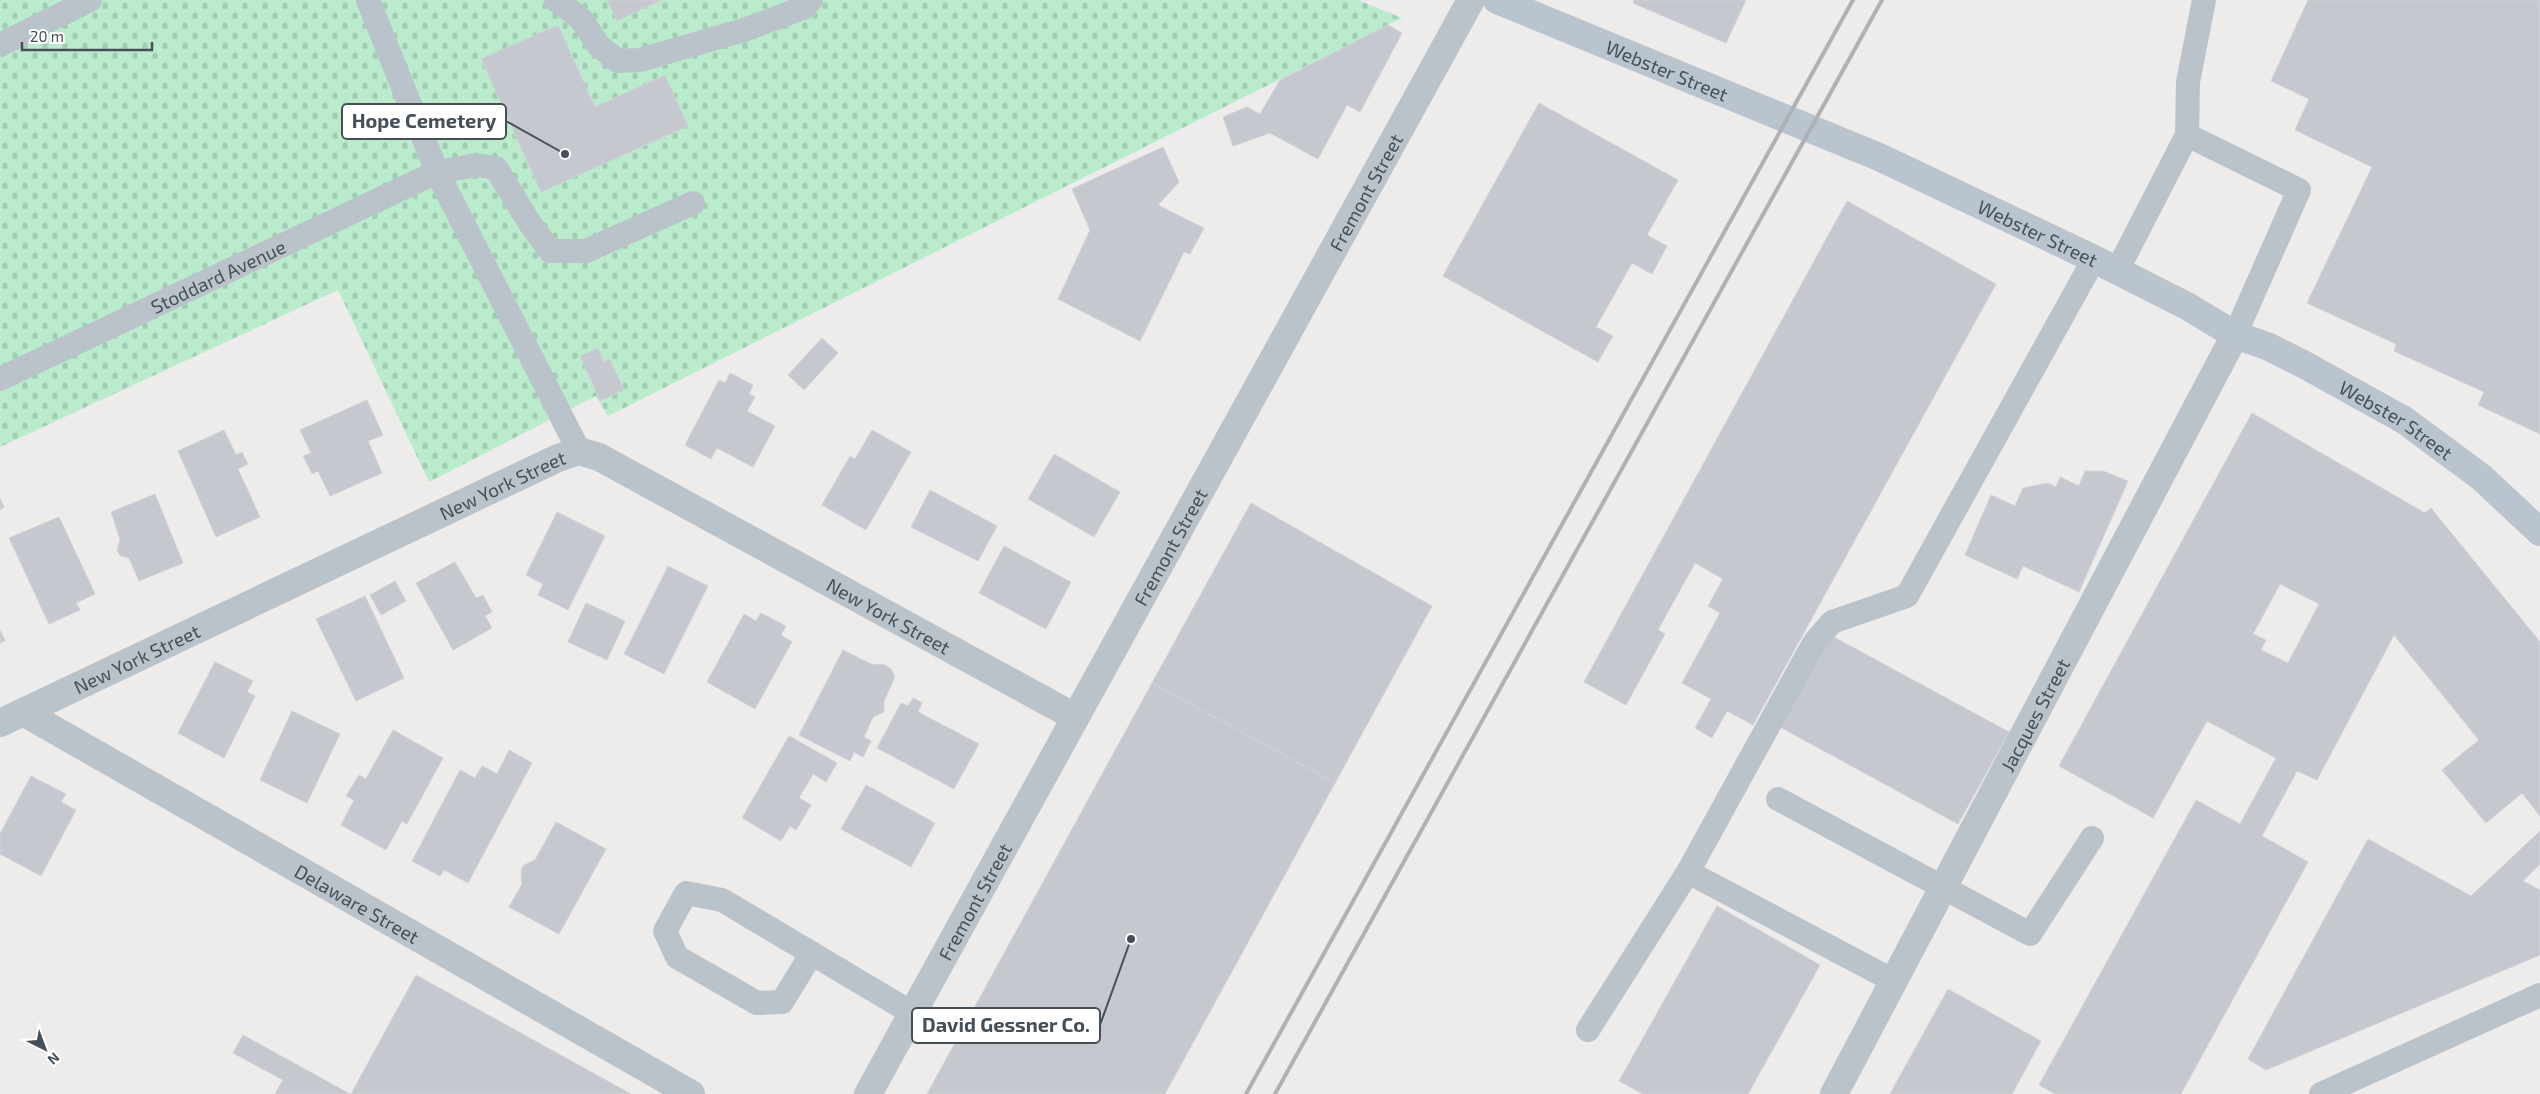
<svg xmlns="http://www.w3.org/2000/svg" width="2540" height="1094" viewBox="0 0 2540 1094" font-family="'Exo 2',sans-serif">
<style>
.cemetery{fill:url(#cemetery-stones)}
.building{fill:#c5c8ce;stroke:#d0d2d7;fill-rule:evenodd}
.lines{fill:none;stroke-linecap:round;stroke-linejoin:round}
.service{stroke:#bac3ca;stroke-width:24}
.minor{stroke:#bac3ca;stroke-width:28}
.tertiary{stroke:#bac3ca;stroke-width:28}
.secondary{stroke:#b9c4cf;stroke-width:28}
.rail{stroke:#aeb1b6;stroke-width:4}
.labels{text-anchor:middle;dominant-baseline:central;stroke-width:5;stroke-linejoin:round;paint-order:stroke}
.street-label{font-size:19px;fill:#454f58;stroke:#fff}
.leader{fill:none;stroke:#454f58;stroke-width:2}
.callout-dot{fill:#454f58;stroke:#fff;stroke-width:2}
.callout{fill:#fff;stroke:#454f58;stroke-width:2}
.callout-label{font-size:20px;text-anchor:middle;font-weight:bold;fill:#454f58}
</style>
<defs>
<pattern id="cemetery-stones" width="16" height="16" patternUnits="userSpaceOnUse" patternTransform="scale(1.25)"><rect width="16" height="16" fill="#baebcd"/><path d="M2 7V4a2 2 0 0 1 4 0v3zM10 15v-3a2 2 0 0 1 4 0v3z" fill="#a1cbb2"/></pattern>
</defs>
<rect width="100%" height="100%" fill="#eeebeb"/>
<!-- cemetery -->
<polygon class="cemetery" points="0,0 1358,0 1402,18 608,416 596,396 429,482 338,290 0,447"/>
<!-- building -->
<g class="building">
<polygon points="607,0 662,0 617,21"/>
<polygon points="1634,0 1746,0 1726,43 1633,3"/>
<polygon points="2308,0 2540,0 2540,434 2478,405 2484,392 2394,351 2396,344 2307,303 2372,167 2295,130 2309,99 2271,81"/>
<polygon points="558,25 595,107 665,75 688,126 541,192 481,59"/>
<polygon points="1388,25 1402,33 1360,112 1347,105 1318,159 1270,133 1233,146 1223,117 1247,107 1260,114 1280,80"/>
<polygon points="1539,103 1678,180 1647,235 1667,246 1652,274 1632,263 1596,327 1613,336 1598,362 1443,276"/>
<polygon points="1163,147 1179,182 1158,205 1204,228 1190,254 1184,252 1140,341 1058,299 1090,230 1072,189"/>
<polygon points="1847,201 1996,284 1753,725 1727,711 1712,738 1695,728 1711,699 1682,683 1720,613 1708,606 1723,579 1695,563 1658,630 1665,634 1626,705 1584,682"/>
<polygon points="822,338 838,353 804,390 788,375"/>
<polygon points="598,348 604,362 610,359 624,390 600,401 580,356"/>
<polygon points="730,373 753,385 749,394 755,397 747,411 775,426 753,467 717,448 711,459 685,445 719,380 725,383"/>
<polygon points="367,400 383,435 368,441 382,473 330,496 318,471 312,474 303,456 311,453 300,430"/>
<path d="M 2252,413 L 2425,513 L 2431,508 L 2540,642 L 2540,816 L 2522,793 L 2486,823 L 2442,770 L 2479,740 L 2394,635 L 2317,780 L 2297,771 L 2262,836 L 2308,862 L 2181,1094 L 2055,1094 L 2039,1085 L 2196,800 L 2240,824 L 2276,758 L 2207,721 L 2153,818 L 2059,766 ZM 2280,584 L 2319,604 L 2288,663 L 2261,650 L 2266,640 L 2253,634 Z"/>
<polygon points="224,430 236,455 242,452 248,464 238,469 260,517 216,537 178,451"/>
<polygon points="872,430 911,452 866,530 822,505 850,456 855,459"/>
<polygon points="1054,454 1120,492 1094,537 1028,499"/>
<polygon points="2085,471 2103,471 2128,481 2079,592 2023,566 2017,579 1965,555 1991,495 2015,506 2023,488 2048,483 2056,487 2060,477 2079,486"/>
<polygon points="930,490 997,526 978,561 911,527"/>
<polygon points="155,494 183,563 139,581 129,558 121,556 117,551 120,539 111,512"/>
<polygon points="0,498 4,507 0,510"/>
<polygon points="1251,503 1432,606 1335,783 1152,683"/>
<polygon points="557,512 605,536 568,610 538,595 543,584 526,575"/>
<polygon points="59,517 95,594 76,603 80,610 49,624 9,538"/>
<polygon points="1004,546 1071,582 1046,629 979,593"/>
<polygon points="455,562 476,598 483,595 492,612 485,616 492,628 453,650 416,583"/>
<polygon points="668,566 708,586 664,674 624,654"/>
<polygon points="395,581 406,601 381,615 370,595"/>
<polygon points="365,596 404,678 356,701 316,619"/>
<polygon points="586,603 625,621 607,660 568,642"/>
<polygon points="761,613 786,626 781,635 792,642 755,709 707,682 744,614 756,621"/>
<polygon points="0,630 5,641 0,643"/>
<polygon points="1830,635 2009,732 1958,824 1780,727"/>
<polygon points="843,650 871,664 885,665 891,669 895,677 884,701 884,712 873,717 864,737 871,741 863,757 854,752 850,761 799,735"/>
<polygon points="215,662 253,681 247,692 255,696 224,758 178,733"/>
<polygon points="1152,683 1335,783 1165,1094 927,1094"/>
<polygon points="913,698 922,703 918,712 979,744 954,789 877,748 901,703 908,706"/>
<polygon points="292,711 340,734 307,803 260,780"/>
<polygon points="393,730 443,758 407,824 402,821 386,850 341,825 354,800 346,796 359,775 366,779"/>
<polygon points="789,736 837,763 826,782 813,774 799,798 811,805 796,830 790,826 781,841 742,818"/>
<polygon points="509,750 532,763 468,883 444,870 440,876 412,861 460,770 475,778 482,766 497,774"/>
<polygon points="31,776 66,794 61,802 76,810 41,876 0,854 0,834"/>
<polygon points="866,785 935,823 911,867 841,829"/>
<polygon points="556,822 606,849 559,934 509,907 522,884 521,870 524,865 535,860"/>
<polygon points="2540,831 2540,864 2523,881 2540,890 2540,955 2266,1070 2248,1059 2368,839 2471,896"/>
<polygon points="1717,906 1820,965 1748,1094 1643,1094 1619,1081"/>
<polygon points="416,975 631,1094 351,1094"/>
<polygon points="1948,989 2041,1041 2012,1094 1890,1094"/>
<polygon points="243,1035 350,1094 275,1094 283,1080 233,1053"/>
</g>
<g class="lines">
<!-- service -->
<g class="service">
<polyline points="368,0 437,172 579,451"/>
<polyline points="556,0 581,19 599,46 618,61 640,60 744,30 805,7 811,0"/>
<polyline points="0,45 90,0"/>
<polyline points="2187,135 2188,82 2204,0"/>
<polyline points="2117,271 2187,135 2299,190 2235,335"/>
<path id="s1" d="M 0,379 L 437,172 L 476,165 L 496,168 L 529,222 L 550,251 L 586,251 L 693,203"/>
<polyline points="1778,799 2030,934 2092,838"/>
<polyline points="812,953 782,1002 757,1003 677,957 665,931 686,893 722,900 912,1013"/>
<polyline points="1894,981 1688,872 1814,643 1832,622 1907,596 2094,259"/>
<polyline points="1588,1030 1688,872"/>
<polyline points="2321,1094 2540,995"/>
</g>
<!-- minor -->
<g class="minor">
<path id="s2" d="M 23,712 L 691,1094"/>
<path id="s3" d="M 0,723 L 558,458 L 579,451 L 599,457 L 1075,717"/>
<path id="s4" d="M 1834,1094 L 2235,335"/>
</g>
<!-- tertiary -->
<path class="tertiary" id="s5" d="M 868,1094 L 1471,0"/>
<!-- secondary -->
<path class="secondary" id="s6" d="M 1497,0 L 1879,157 L 2094,259 L 2187,306 L 2235,335 L 2267,346 L 2303,364 L 2404,420 L 2481,477 L 2540,532"/>
<!-- rail -->
<g class="rail">
<polyline points="1246,1094 1853,0"/>
<polyline points="1275,1094 1882,0"/>
</g>
</g>
<g class="labels">
<!-- street labels -->
<g class="street-label">
<text stroke="none"><textPath href="#s6" startOffset="184">Webster Street</textPath></text>
<text stroke="none"><textPath href="#s5" startOffset="1030">Fremont Street</textPath></text>
<text stroke="none"><textPath href="#s6" startOffset="589">Webster Street</textPath></text>
<text stroke="none"><textPath href="#s1" startOffset="241">Stoddard Avenue</textPath></text>
<text stroke="none"><textPath href="#s6" startOffset="994">Webster Street</textPath></text>
<text stroke="none"><textPath href="#s3" startOffset="556">New York Street</textPath></text>
<text stroke="none"><textPath href="#s5" startOffset="625">Fremont Street</textPath></text>
<text stroke="none"><textPath href="#s3" startOffset="991">New York Street</textPath></text>
<text stroke="none"><textPath href="#s3" startOffset="151">New York Street</textPath></text>
<text stroke="none"><textPath href="#s4" startOffset="429">Jacques Street</textPath></text>
<text stroke="none"><textPath href="#s5" startOffset="220">Fremont Street</textPath></text>
<text stroke="none"><textPath href="#s2" startOffset="385">Delaware Street</textPath></text>
</g>
</g>
<!-- callouts -->
<path class="leader" d="M565 154L506 121M1131 939L1100 1025"/>
<g class="callout-dot">
<circle cx="565" cy="154" r="5"/>
<circle cx="1131" cy="939" r="5"/>
</g>
<g class="callout">
<rect x="342" y="104" width="164" height="35" rx="5"/>
<rect x="912" y="1008" width="188" height="35" rx="5"/>
</g>
<g class="callout-label">
<text x="424" y="128">Hope Cemetery</text>
<text x="1006" y="1032">David Gessner Co.</text>
</g>
<!-- north arrow -->
<g transform="translate(45 1049) rotate(138)" stroke="#ffffff" stroke-width="4" paint-order="stroke">
<path d="M0-4L9 19L0 12L-9 19Z" fill="#454f58"/>
<text y="-8" font-size="14" font-weight="bold" text-anchor="middle" fill="#454f58">N</text>
</g>
<!-- scale -->
<path d="M22 42v8h130v-8" fill="none" stroke="#454f58" stroke-width="2.5"/>
<text x="30" y="42" font-size="15" fill="#454f58" stroke="#ffffff" stroke-width="4" paint-order="stroke">20 m</text>
</svg>
